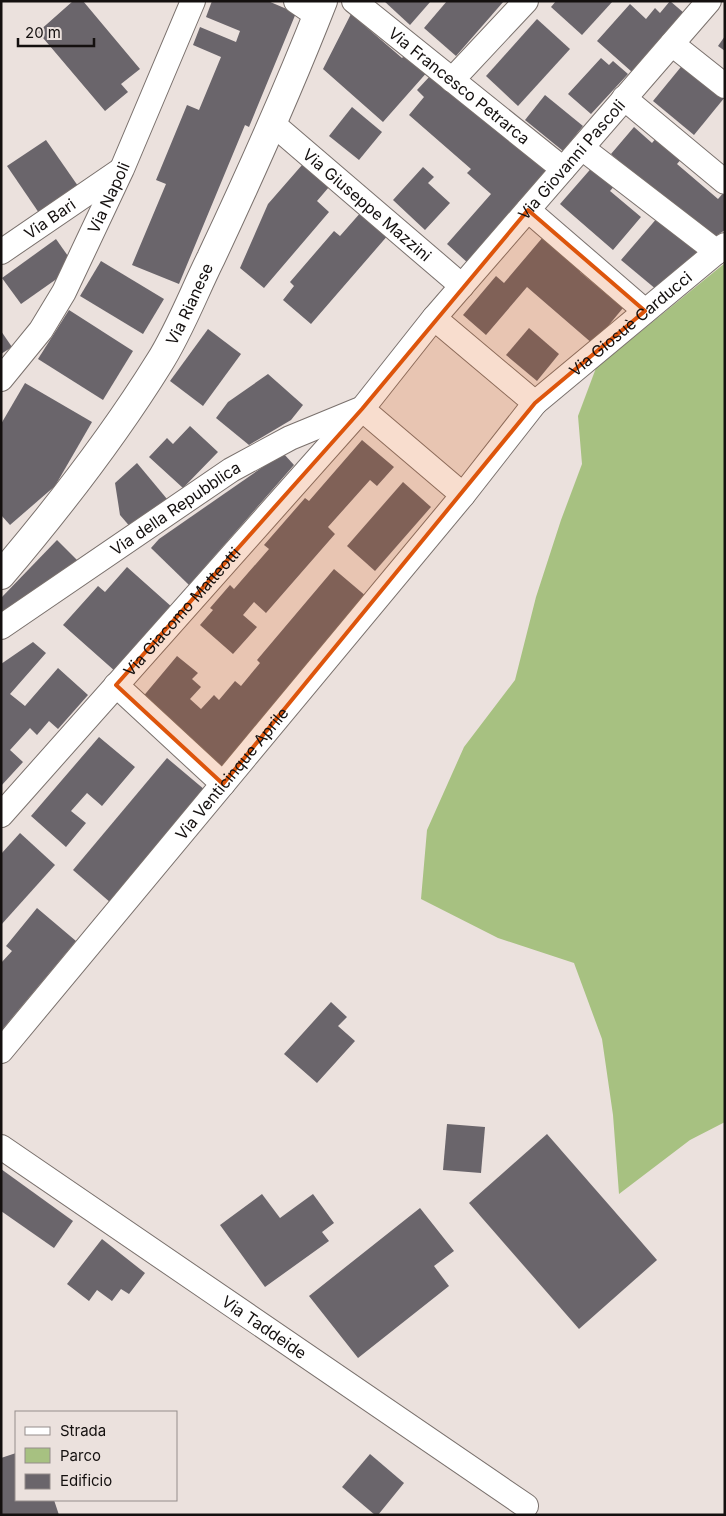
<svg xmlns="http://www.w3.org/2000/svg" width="726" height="1516" viewBox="0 0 726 1516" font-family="Inter,sans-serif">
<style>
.green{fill:#a7c181}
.building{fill:#6a656b}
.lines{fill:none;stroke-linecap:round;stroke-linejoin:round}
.minor-casing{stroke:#7a716d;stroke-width:26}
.secondary-casing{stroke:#7a716d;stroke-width:30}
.minor{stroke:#fff;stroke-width:24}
.secondary{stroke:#fff;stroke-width:28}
.marked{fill:#dd550c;fill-opacity:0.2;stroke:#dd550c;stroke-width:4;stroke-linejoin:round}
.labels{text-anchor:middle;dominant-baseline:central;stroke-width:5;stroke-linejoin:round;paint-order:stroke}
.street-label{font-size:16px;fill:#14100f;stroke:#ebe1dd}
</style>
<rect width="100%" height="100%" fill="#ebe1dd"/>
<!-- green -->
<polygon class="green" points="725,263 725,1122 690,1140 619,1194 613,1115 602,1039 574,963 498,938 421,899 427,830 464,747 515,680 536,597 561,520 582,464 578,416 596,368"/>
<!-- building -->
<g class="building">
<polygon points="73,1 83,1 140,69 121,84 128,92 105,111 38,32"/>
<polygon points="212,1 268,1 296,13 249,127 245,125 179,284 132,265 166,184 156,180 187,105 199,110 221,57 193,45 200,27 236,42 240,31 206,17"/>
<polygon points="384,1 431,1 410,25"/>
<polygon points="447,1 504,1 456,56 424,28"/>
<polygon points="556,1 613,1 582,35 551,7"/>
<polygon points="670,1 684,13 632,72 597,41 630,4 646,19 655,8 660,13"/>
<polygon points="351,14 402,58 408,52 429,70 383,122 323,69"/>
<polygon points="537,19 570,49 518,106 486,76"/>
<polygon points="725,36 725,51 718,46"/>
<polygon points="601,58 609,65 613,61 628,74 591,114 568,94"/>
<polygon points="685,62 725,97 694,135 653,101"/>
<polygon points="431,75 549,171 468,263 447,244 491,194 467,173 471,169 409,115 424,97 417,90"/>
<polygon points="545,95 583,126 563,151 525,120"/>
<polygon points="352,107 382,132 359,160 329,136"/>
<polygon points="634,127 652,143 658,136 683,157 677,164 718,199 725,191 725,230 710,240 611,154"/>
<polygon points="46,140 78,186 39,213 7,166"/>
<polygon points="595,164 617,183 610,191 641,217 613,250 560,204"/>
<polygon points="302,165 329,187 317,201 329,212 264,288 240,268 268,204"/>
<polygon points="423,167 434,177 428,183 450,203 425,230 393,200"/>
<polygon points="362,211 389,234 311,324 283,300 294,286 290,282 334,231 340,236"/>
<polygon points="658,217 704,256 657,290 621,260"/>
<polygon points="543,237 585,266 580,272 623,308 593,344 527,287 486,335 463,315 496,276 504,283"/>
<polygon points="56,239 75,266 21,304 2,278"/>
<polygon points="101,261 164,299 143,334 80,296"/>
<polygon points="69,310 133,351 103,400 38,359"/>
<polygon points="529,328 559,354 537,381 506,355"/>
<polygon points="208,329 241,354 203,406 170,381"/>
<polygon points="1,331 12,347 1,354"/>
<polygon points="268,374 303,405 291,420 249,445 216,418 228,402"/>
<polygon points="25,383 92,422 55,486 10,525 1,515 1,424"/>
<polygon points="190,426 218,452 183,488 149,457 167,438 173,444"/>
<polygon points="362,440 394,467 377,486 370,480 328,527 335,534 266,613 254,602 243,615 257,627 233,654 200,625 213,610 210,608 230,585 234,589 269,549 264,545 305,498 309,501"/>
<polygon points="283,453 294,465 189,585 151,548 159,539"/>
<polygon points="137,463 167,499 132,529 120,515 115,483"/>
<polygon points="403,482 431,507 375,571 347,546"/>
<polygon points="57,540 80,563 1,620 1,598"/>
<polygon points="127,567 173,608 116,672 63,625 98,586 105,592"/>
<polygon points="334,569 367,597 222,768 141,699 177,656 198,673 192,679 201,687 190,699 201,709 214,695 219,700 235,681 241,686 260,663 257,660"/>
<polygon points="33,642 46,653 10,694 25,706 58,668 88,695 58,729 49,721 37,735 30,728 10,750 23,762 1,786 1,664"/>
<polygon points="99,737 135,767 102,806 87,793 71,811 86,823 66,847 31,816"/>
<polygon points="167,758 205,790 111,903 73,870"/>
<polygon points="20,833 55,865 1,925 1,854"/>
<polygon points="37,908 76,941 1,1031 1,963 12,951 6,946"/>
<polygon points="331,1002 347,1017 338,1026 355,1041 317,1083 284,1054"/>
<polygon points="447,1124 485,1127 481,1173 443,1170"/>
<polygon points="547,1134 657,1260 579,1329 469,1203"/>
<polygon points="1,1169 73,1221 54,1248 1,1211"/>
<polygon points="262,1194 280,1218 313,1194 334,1223 322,1232 329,1241 265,1287 220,1225"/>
<polygon points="420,1208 454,1251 434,1266 449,1286 358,1358 309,1296"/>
<polygon points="102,1239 145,1273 129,1294 121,1289 112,1301 97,1290 89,1301 67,1284"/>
<polygon points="16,1453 16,1500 54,1500 59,1515 1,1515 1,1458"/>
<polygon points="370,1454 404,1483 378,1515 375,1515 342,1487"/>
</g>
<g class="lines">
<defs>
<g id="minor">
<polyline points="296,1 318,16"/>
<path id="s1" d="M 354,1 L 563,169"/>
<polyline points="672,44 725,86"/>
<polyline points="452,80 526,1"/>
<polyline points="624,98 725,182"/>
<path id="s2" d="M 273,124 L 462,286"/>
<polyline points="582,148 717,252"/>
<polyline points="528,210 645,311"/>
<path id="s3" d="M 1,252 L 121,170"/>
<path id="s4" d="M 1,379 L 41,330 L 64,292 L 122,169 L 193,1"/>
<path id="s5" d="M 535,403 L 725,245"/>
<polyline points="362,409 463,495 535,403 434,318"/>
<path id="s6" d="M 1,627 L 231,470 L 290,438 L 358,410"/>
<polyline points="116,685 223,784"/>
<path id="s7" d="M 1,815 L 362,409 L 434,318 L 709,1"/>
<path id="s8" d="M 1,1051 L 463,495"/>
<path id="s9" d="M 1,1147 L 526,1506"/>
</g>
<g id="secondary">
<path id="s10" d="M 1,575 C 58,508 113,437 159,363 C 180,330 194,292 211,258 C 251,173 289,88 323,1"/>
</g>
</defs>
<!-- minor casing -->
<use href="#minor" class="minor-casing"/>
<!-- secondary casing -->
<use href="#secondary" class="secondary-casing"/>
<!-- minor -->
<use href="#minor" class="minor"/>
<!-- secondary -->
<use href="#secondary" class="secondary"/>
</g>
<!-- marked area -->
<path class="marked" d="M 528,210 L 645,311 L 535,403 L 223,784 L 116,685 L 362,409 Z"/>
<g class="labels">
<!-- street labels -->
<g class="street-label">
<text stroke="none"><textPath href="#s1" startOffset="135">Via Francesco Petrarca</textPath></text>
<text stroke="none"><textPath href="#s7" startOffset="869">Via Giovanni Pascoli</textPath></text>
<text stroke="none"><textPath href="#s4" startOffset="212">Via Napoli</textPath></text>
<text stroke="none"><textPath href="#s2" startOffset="124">Via Giuseppe Mazzini</textPath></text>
<text stroke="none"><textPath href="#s3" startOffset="59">Via Bari</textPath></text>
<text stroke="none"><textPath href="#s10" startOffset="331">Via Rianese</textPath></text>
<text stroke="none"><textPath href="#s5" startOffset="124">Via Giosuè Carducci</textPath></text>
<text stroke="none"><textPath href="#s6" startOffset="211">Via della Repubblica</textPath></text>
<text stroke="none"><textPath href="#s7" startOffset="272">Via Giacomo Matteotti</textPath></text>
<text stroke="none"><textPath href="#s8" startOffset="361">Via Venticinque Aprile</textPath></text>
<text stroke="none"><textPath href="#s9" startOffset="319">Via Taddeide</textPath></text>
</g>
</g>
<!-- border -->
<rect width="726" height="1516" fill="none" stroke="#14100f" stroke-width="5"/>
<!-- legend -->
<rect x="15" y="1411" width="162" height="90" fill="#ebe1dd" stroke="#958d8b"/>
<rect x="25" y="1427" width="25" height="8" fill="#ffffff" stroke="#958d8b"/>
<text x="60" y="1436" font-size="15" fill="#14100f">Strada</text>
<rect x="25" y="1448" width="25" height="15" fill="#a7c181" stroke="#958d8b"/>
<text x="60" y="1461" font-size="15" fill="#14100f">Parco</text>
<rect x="25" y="1474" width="25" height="15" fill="#6a656b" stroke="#958d8b"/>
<text x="60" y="1486" font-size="15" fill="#14100f">Edificio</text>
<!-- scale -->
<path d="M18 38v8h76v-8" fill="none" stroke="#14100f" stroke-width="2.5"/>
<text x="25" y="38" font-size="15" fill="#14100f" stroke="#ebe1dd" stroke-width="4" paint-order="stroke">20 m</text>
</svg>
